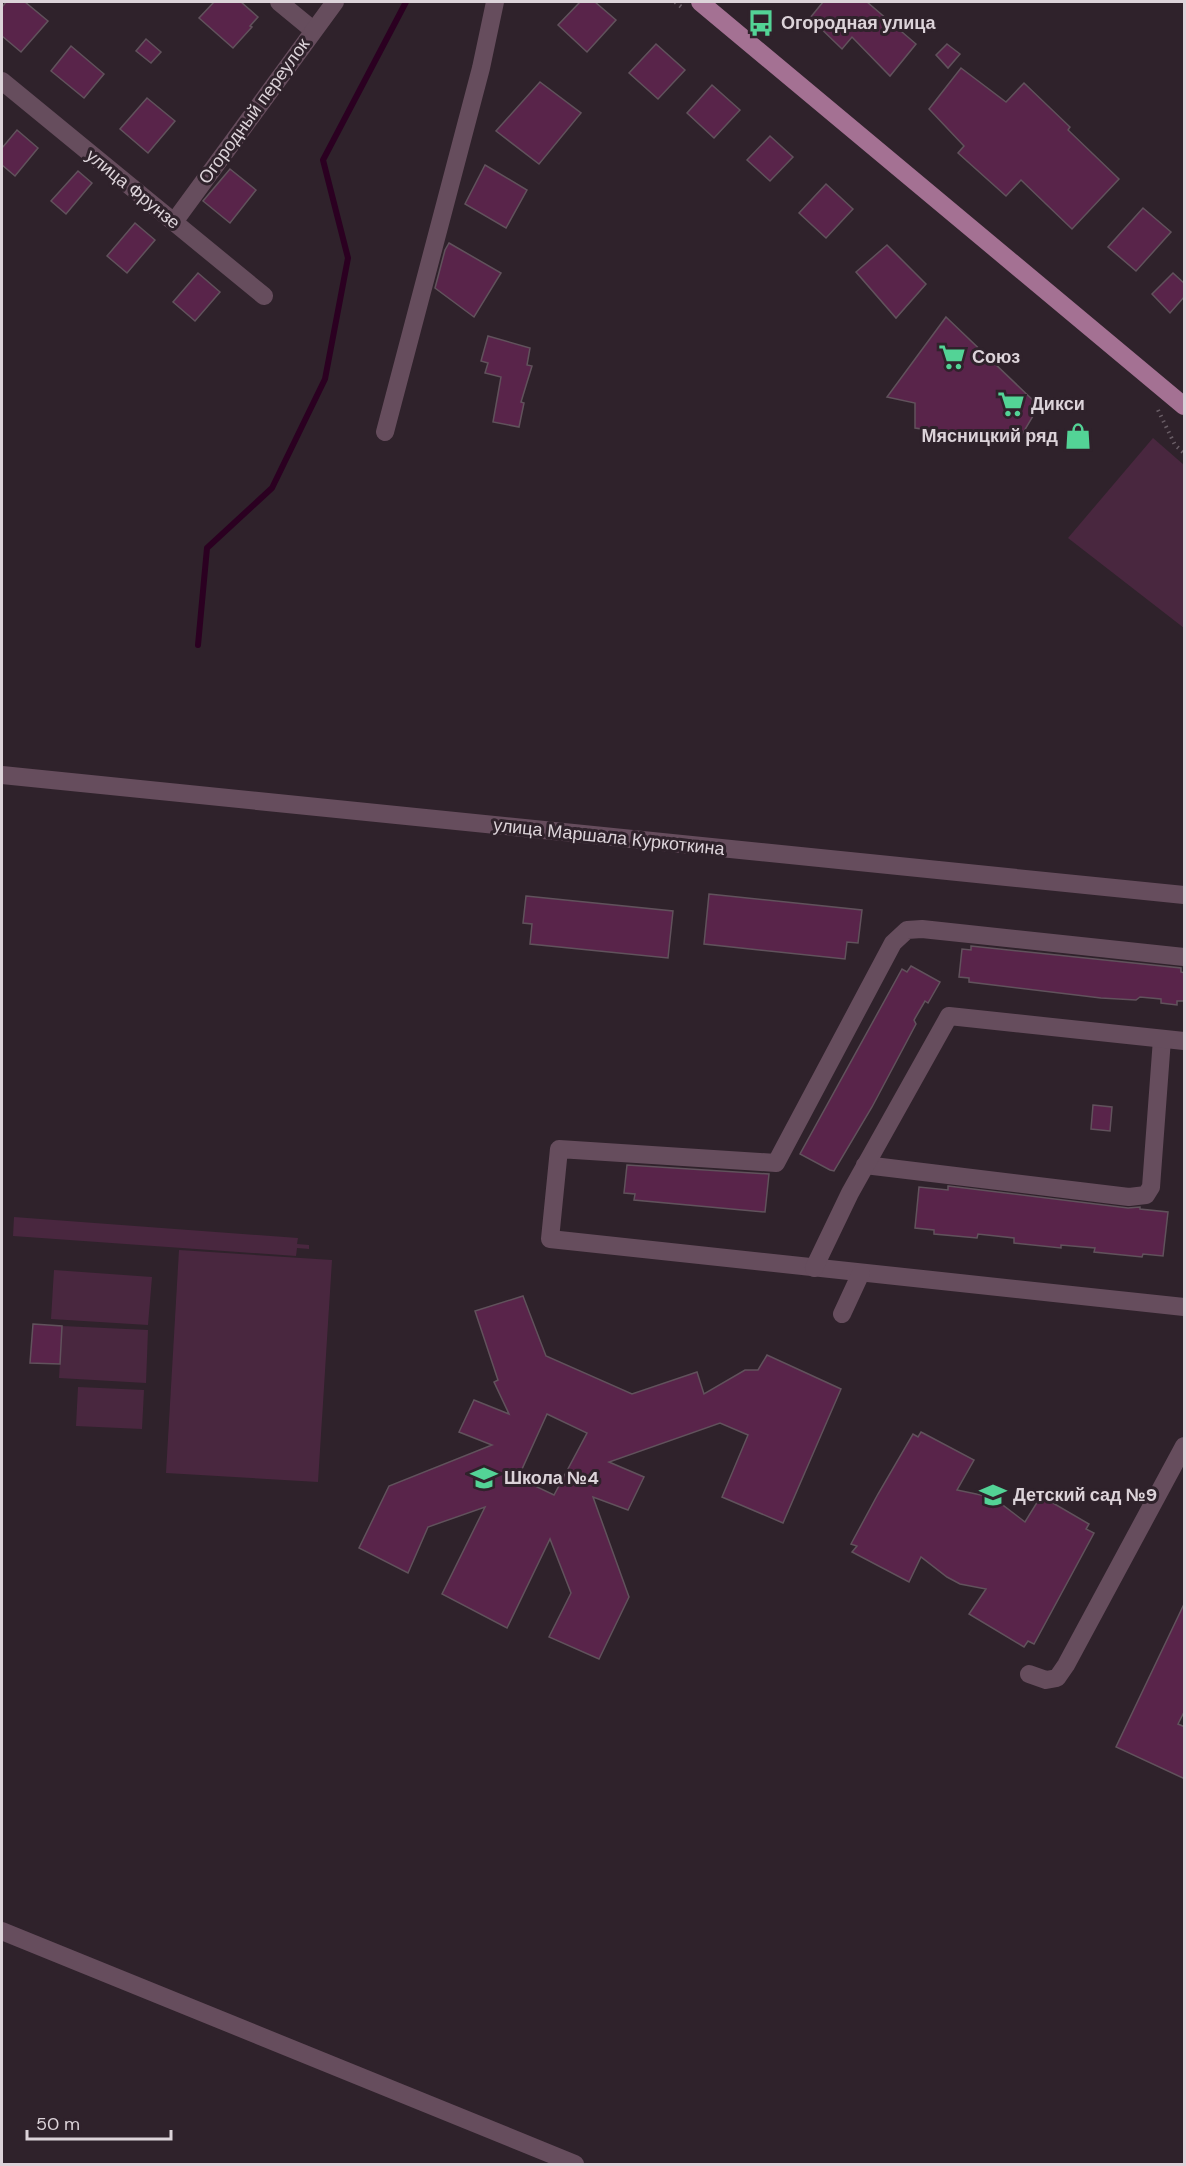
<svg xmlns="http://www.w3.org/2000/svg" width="1186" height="2166" viewBox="0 0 1186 2166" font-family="'DM Sans',sans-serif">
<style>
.green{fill:#49273f}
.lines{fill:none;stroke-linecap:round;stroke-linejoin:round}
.stream{stroke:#2b0021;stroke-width:6}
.building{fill:#59244a;stroke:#61525c;stroke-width:1.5;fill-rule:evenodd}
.path{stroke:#695d65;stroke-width:4;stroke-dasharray:1.5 4.5;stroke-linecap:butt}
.minor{stroke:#664d5d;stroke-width:18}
.major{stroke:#a47193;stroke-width:18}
.labels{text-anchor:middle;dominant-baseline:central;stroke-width:6;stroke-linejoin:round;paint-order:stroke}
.poi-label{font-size:18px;font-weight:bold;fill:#dcd3d9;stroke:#2f222b;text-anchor:start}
.street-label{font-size:18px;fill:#dcd3d9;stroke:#2f222b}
</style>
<rect width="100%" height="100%" fill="#2f222b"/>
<!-- green -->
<g class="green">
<polygon points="1153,438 1184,465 1184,628 1068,538"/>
<polygon points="14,1217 298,1238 297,1244 309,1245 309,1249 297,1248 296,1256 13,1236"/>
<polygon points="179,1250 332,1260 318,1482 166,1473"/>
<polygon points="54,1270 152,1277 148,1325 51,1319"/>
<polygon points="62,1326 148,1330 146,1383 59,1378"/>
<polygon points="78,1387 144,1390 142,1429 76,1426"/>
</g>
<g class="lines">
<!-- stream -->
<polyline class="stream" points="198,645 207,548 272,488 325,379 348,258 323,160 406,2"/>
</g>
<!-- building -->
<g class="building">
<polygon points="6,2 25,2 48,21 21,52 2,36 2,7"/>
<polygon points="214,2 241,2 258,17 250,26 252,27 233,48 199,18"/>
<polygon points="580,2 595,2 616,20 587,52 558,25"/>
<polygon points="823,2 867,2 916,44 890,76 852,37 842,49 810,18"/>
<polygon points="146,39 161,52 151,63 136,51"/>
<polygon points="656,44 685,70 658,99 629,73"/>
<polygon points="947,44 960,54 948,68 936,55"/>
<polygon points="71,46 104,74 84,98 51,71"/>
<polygon points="961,68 1006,102 1024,83 1070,127 1068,130 1119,179 1072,229 1021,180 1006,196 958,153 964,146 929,109"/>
<polygon points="540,82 581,113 539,164 496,131"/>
<polygon points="712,85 740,110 714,138 687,113"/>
<polygon points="147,98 175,121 148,153 120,129"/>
<polygon points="17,130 38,148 15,176 2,165 2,148"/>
<polygon points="770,136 793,157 770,181 747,160"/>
<polygon points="485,165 527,190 506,228 465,204"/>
<polygon points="230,169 256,190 230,223 203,201"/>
<polygon points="78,171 92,183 66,214 51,201"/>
<polygon points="826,184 853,209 826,238 799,213"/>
<polygon points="1143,208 1171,232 1136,271 1108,247"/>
<polygon points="135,223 155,240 127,273 107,256"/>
<polygon points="449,243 501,273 474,317 435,288 445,250"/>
<polygon points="887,245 926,284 896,318 856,272"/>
<polygon points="198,273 220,292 195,321 173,302"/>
<polygon points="1173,273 1185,284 1185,296 1170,313 1152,294"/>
<polygon points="946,317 1039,406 1017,443 915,428 915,403 887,397"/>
<polygon points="488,336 530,348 527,365 532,366 521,402 524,403 519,427 493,422 501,377 485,373 488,363 481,361"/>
<polygon points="709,894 862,910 858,943 847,942 845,959 704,944"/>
<polygon points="526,896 673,911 668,958 530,944 532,924 523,923"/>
<polygon points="971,946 1181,968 1181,972 1185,973 1185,1001 1177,1001 1177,1005 1161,1003 1161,999 1140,997 1136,1000 1101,998 969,982 969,978 959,977 962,949 971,950"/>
<polygon points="911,966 940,982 928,1003 925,1001 914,1020 916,1024 872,1107 834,1171 830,1170 800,1154 902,969 907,972"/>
<polygon points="1093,1105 1112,1107 1110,1131 1091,1129"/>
<polygon points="627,1165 769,1174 765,1212 634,1200 635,1194 624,1193"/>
<polygon points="948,1186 1128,1208 1140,1207 1140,1209 1168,1212 1163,1256 1143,1254 1142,1257 1094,1252 1095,1248 1061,1245 1061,1248 1014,1243 1014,1238 978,1234 977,1238 934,1234 934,1230 915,1228 919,1187 948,1190"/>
<path d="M 523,1296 L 546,1356 L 632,1394 L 697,1372 L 704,1394 L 745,1370 L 758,1370 L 767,1355 L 841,1389 L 783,1523 L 722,1497 L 748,1435 L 720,1423 L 609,1462 L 644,1477 L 628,1510 L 593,1497 L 629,1597 L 599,1659 L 549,1637 L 571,1593 L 550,1539 L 507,1628 L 442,1594 L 485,1507 L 428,1527 L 408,1573 L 359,1548 L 389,1486 L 492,1445 L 459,1432 L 474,1400 L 509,1414 L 494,1382 L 498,1380 L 475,1311 ZM 547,1414 L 587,1433 L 554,1495 L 518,1478 Z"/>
<polygon points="33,1324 62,1326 60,1364 30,1363"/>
<polygon points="921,1432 974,1460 957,1490 981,1495 1000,1503 1025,1522 1041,1496 1089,1524 1086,1529 1094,1533 1034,1644 1028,1641 1024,1647 969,1614 986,1589 960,1584 947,1577 921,1557 909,1582 852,1552 857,1546 851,1544 878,1494 913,1434 918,1437"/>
<polygon points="1185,1602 1185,1710 1178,1724 1185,1727 1185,1779 1116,1747"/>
</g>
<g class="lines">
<!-- path -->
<g class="path">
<polyline points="675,2 684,9"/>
<polyline points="1158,410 1175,445 1184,453"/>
</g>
<!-- minor -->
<g class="minor">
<polyline points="279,2 313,30"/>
<polyline points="2,81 264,296"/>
<polyline points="174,222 335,2"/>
<polyline points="385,432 481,68 495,2"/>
<polyline points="2,775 1184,895"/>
<polyline points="1184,957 922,929 907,930 893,943 776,1163 559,1149 550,1239 1184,1307"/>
<polyline points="865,1165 1129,1197 1146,1195 1151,1187 1162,1039"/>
<polyline points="814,1268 850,1193 949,1016 1184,1041"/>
<polyline points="842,1314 861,1273"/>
<polyline points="1029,1674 1046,1680 1057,1678 1066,1665 1184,1446"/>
<polyline points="2,1931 575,2164"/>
</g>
<!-- major -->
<polyline class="major" points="700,2 1184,406"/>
</g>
<!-- icons -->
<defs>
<symbol id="bus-bare" viewBox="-9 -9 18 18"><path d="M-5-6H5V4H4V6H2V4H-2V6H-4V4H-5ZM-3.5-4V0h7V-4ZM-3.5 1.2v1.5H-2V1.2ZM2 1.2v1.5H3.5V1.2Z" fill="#53d396" stroke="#2f222b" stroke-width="2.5" paint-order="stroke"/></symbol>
<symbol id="supermarket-bare" viewBox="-9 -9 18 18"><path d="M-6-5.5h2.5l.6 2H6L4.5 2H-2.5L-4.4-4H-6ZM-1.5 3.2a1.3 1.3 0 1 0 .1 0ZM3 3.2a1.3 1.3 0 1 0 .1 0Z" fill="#53d396" stroke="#2f222b" stroke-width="2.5" paint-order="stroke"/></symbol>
<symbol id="shop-bare" viewBox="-9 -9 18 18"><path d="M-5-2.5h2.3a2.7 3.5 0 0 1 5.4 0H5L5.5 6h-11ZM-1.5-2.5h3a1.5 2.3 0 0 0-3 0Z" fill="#53d396" stroke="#2f222b" stroke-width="2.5" paint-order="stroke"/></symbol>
<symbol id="school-bare" viewBox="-9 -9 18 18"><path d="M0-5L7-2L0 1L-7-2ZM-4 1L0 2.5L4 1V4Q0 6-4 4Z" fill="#53d396" stroke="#2f222b" stroke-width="2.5" paint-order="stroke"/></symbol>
</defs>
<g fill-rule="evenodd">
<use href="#bus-bare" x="742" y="4" width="38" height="38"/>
<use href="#supermarket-bare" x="933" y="338" width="38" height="38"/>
<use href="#supermarket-bare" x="992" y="385" width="38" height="38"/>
<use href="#shop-bare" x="1059" y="417" width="38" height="38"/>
<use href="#school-bare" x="465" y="1459" width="38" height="38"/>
<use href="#school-bare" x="974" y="1476" width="38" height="38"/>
</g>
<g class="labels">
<!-- poi labels -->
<g class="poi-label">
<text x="781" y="23">Огородная улица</text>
<text x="972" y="357">Союз</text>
<text x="1031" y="404">Дикси</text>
<text x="1058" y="436" text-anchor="end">Мясницкий ряд</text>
<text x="504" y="1478">Школа №4</text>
<text x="1013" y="1495">Детский сад №9</text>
</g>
<!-- street labels -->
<g class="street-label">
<text transform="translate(254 111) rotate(-54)">Огородный переулок</text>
<text transform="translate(133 189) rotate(39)">улица Фрунзе</text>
<text transform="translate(609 837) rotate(6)">улица Маршала Куркоткина</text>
</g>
</g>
<!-- border -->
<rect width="1186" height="2166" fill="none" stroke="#dcd3d9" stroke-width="6"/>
<!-- scale -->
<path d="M27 2130v9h144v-9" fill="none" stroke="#dcd3d9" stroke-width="3"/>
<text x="36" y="2130" font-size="18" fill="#dcd3d9" stroke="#2f222b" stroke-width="4.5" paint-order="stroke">50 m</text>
</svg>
